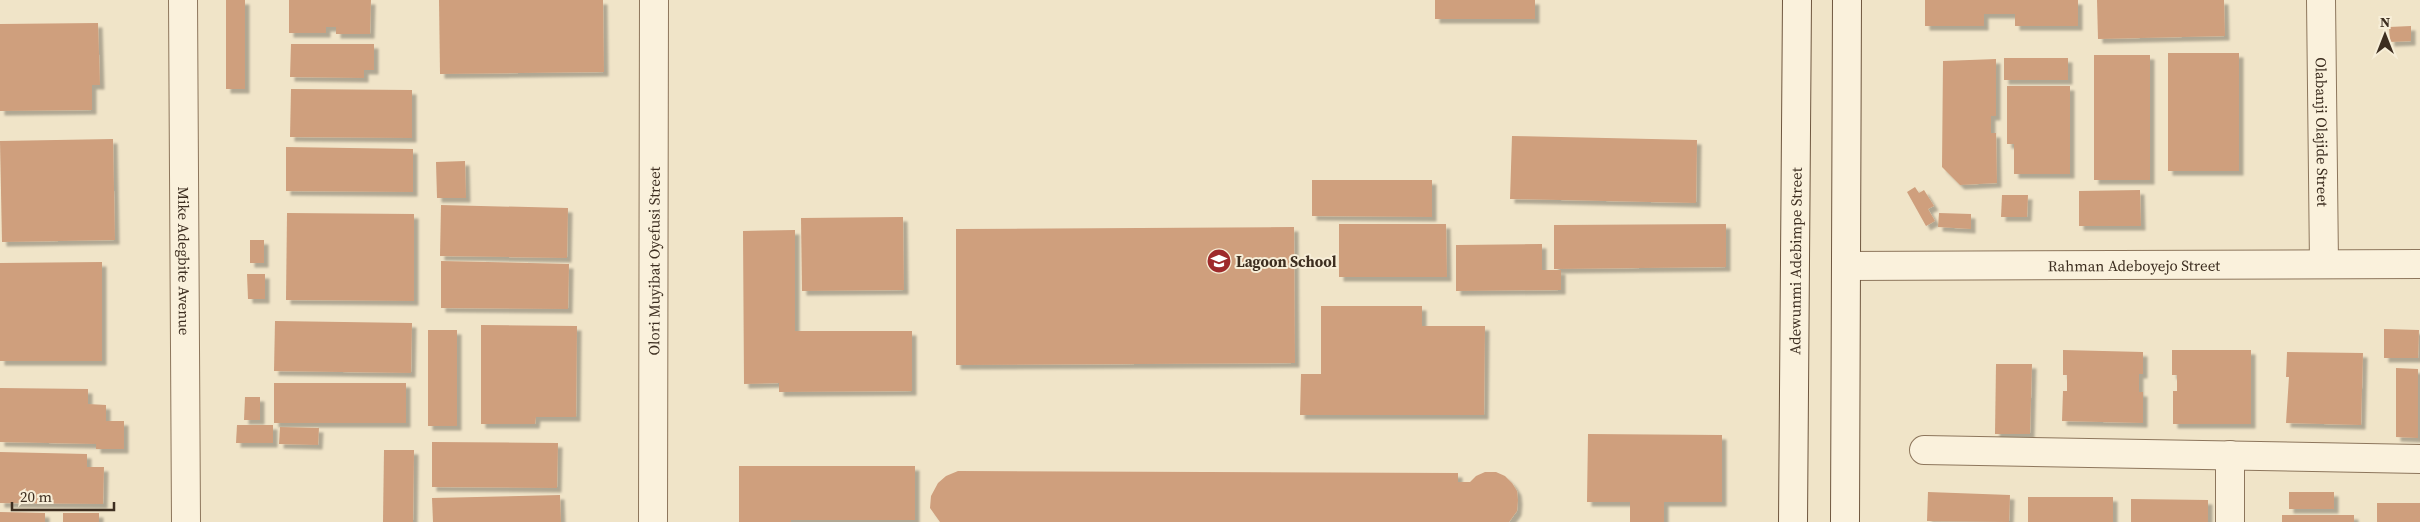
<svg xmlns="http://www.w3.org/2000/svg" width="2420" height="522" viewBox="0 0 2420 522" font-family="'Source Serif 4',serif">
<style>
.building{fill:#cf9f7d;filter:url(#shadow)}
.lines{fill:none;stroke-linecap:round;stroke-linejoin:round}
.street-casing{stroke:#8d765c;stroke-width:30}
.secondary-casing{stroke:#6f573f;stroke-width:30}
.street{stroke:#faf1dc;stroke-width:28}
.secondary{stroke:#faf1dc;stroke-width:28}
.labels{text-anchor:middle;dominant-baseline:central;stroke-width:4;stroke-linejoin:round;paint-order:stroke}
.street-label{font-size:15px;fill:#3d2e20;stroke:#f7eed8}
.poi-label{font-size:15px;font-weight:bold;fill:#3d2e20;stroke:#f7eed8;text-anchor:start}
</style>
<defs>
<filter id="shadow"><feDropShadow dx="4.5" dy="4.5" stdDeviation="1" flood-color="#0004"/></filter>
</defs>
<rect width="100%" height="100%" fill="#f0e4c8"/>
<!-- building -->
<g class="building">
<rect x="226" y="0" width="19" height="89"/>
<polygon points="289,0 371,0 370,34 336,34 336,27 326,27 326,33 289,33"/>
<polygon points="439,0 603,0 604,72 440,74"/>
<rect x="1435" y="0" width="100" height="19"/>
<polygon points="1925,0 2078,0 2078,26 2015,26 2015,14 1984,14 1984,26 1925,26"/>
<polygon points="2097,0 2224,0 2225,36 2098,39"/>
<polygon points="98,23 100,85 92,85 92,110 0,111 0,24"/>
<polygon points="2411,26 2411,41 2390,42 2389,27"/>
<polygon points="291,44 374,44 374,70 364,70 364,78 290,77"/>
<rect x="2168" y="53" width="71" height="118"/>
<rect x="2094" y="55" width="56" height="125"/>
<rect x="2004" y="58" width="64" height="22"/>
<polygon points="1996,59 1996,116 1991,116 1991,133 1996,133 1997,183 1960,185 1942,167 1943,61"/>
<polygon points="2007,86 2070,86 2070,174 2014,174 2014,144 2007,144"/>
<polygon points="291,89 412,90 412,138 290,137"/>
<polygon points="1512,136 1697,140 1696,203 1510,199"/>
<polygon points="113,139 115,240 2,242 0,141"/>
<polygon points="286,147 413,149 413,192 286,191"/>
<polygon points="465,161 466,198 437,198 436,162"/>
<polygon points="1312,180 1432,180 1432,217 1312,216"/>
<polygon points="1915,187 1919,193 1924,190 1934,206 1928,209 1935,221 1926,226 1907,192"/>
<polygon points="2140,190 2141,226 2079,226 2079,191"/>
<polygon points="2002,195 2028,195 2027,217 2001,217"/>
<polygon points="441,205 568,208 567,258 440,256"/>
<polygon points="287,213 414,214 414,301 286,300"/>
<polygon points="1939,213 1971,214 1971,229 1938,227"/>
<polygon points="903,217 904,290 802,291 801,218"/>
<polygon points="1339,224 1446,224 1447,277 1339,277"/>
<polygon points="1726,224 1726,267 1554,269 1554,225"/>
<polygon points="1294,227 1295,363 956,365 956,229"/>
<polygon points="795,230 795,331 912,331 912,391 779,392 779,383 744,384 743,231"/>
<rect x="250" y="240" width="14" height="23"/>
<polygon points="1542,244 1542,270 1561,270 1561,290 1456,291 1456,245"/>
<polygon points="441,261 569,264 568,309 441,308"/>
<polygon points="102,262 102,361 0,361 0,263"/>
<polygon points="247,274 265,274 265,299 248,299"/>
<polygon points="1321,306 1422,306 1422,326 1485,326 1484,415 1300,415 1301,374 1321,374"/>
<polygon points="275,321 412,323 411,373 274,371"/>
<polygon points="481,325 577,326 576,417 536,417 535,424 481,424"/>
<polygon points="2384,329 2419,330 2418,358 2384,358"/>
<rect x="428" y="330" width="29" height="96"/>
<polygon points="2063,350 2143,352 2143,374 2139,374 2139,392 2143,392 2143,423 2062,421 2063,391 2067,391 2067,375 2063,375"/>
<polygon points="2172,350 2251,350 2251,424 2173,424 2173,391 2177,391 2177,375 2172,375"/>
<polygon points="2287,352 2363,353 2361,425 2286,423 2289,377 2286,377"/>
<polygon points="1996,364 2032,364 2030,434 1995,434"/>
<polygon points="2396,368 2418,369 2418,438 2396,437"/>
<rect x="274" y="383" width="132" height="40"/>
<polygon points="0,388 88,389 88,404 106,405 106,421 124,421 124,449 96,449 96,444 0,442"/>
<polygon points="245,397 260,397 260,420 244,420"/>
<polygon points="237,425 273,425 273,443 236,443"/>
<polygon points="280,427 319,428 318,445 279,444"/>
<polygon points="1588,434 1722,435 1722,502 1664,502 1664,522 1630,522 1630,502 1587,502"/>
<polygon points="432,442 558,443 557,488 432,487"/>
<polygon points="384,450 414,450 413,522 383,522"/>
<polygon points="0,452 87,454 87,467 104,467 103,504 0,503"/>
<polygon points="739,466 915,466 915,520 791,520 791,522 739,522"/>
<polygon points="958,471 1458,473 1458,482 1470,482 1476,476 1485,472 1496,472 1505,476 1512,483 1517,491 1518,500 1517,511 1509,522 940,522 930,508 931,496 938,483 946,476"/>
<polygon points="1928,492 2010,495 2009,522 1927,521"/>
<rect x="2289" y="492" width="45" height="17"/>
<polygon points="560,495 561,522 433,522 432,498"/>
<rect x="2028" y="497" width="85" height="25"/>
<polygon points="2131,499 2208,500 2208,522 2131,522"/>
<rect x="2377" y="503" width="43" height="19"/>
<polygon points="0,512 45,513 45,522 0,522"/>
<rect x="63" y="513" width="36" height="9"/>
<rect x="2282" y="515" width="72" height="7"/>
</g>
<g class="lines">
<defs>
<g id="street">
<path id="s1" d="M 183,0 L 186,522"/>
<path id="s2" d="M 2321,0 L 2324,264"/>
<path id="s3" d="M 1846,266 L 2420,264"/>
<polyline points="1924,450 2420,459"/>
<polyline points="2230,455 2230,522"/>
<path id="s4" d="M 653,522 L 654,0"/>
</g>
<g id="secondary">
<path id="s5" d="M 1793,522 L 1797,0"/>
<polyline points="1845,522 1847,0"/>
</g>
</defs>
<!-- street casing -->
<use href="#street" class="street-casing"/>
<!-- secondary casing -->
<use href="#secondary" class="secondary-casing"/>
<!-- street -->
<use href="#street" class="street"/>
<!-- secondary -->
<use href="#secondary" class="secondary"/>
</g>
<!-- icons -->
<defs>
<symbol id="school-disc" viewBox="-11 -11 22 22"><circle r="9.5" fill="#9e2a2b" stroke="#f7eed8"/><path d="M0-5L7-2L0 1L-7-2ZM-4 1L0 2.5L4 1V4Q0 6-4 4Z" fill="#fff"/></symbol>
</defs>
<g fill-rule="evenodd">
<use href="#school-disc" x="1205" y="247" width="28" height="28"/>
</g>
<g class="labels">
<!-- street labels -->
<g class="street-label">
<text stroke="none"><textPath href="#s2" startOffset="132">Olabanji Olajide Street</textPath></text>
<text stroke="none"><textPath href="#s1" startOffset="261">Mike Adegbite Avenue</textPath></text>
<text stroke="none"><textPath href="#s4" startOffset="261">Olori Muyibat Oyefusi Street</textPath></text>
<text stroke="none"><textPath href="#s5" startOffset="261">Adewunmi Adebimpe Street</textPath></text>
<text stroke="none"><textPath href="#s3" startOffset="288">Rahman Adeboyejo Street</textPath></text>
</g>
<!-- poi labels -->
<g class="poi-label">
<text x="1236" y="261">Lagoon School</text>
</g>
</g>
<!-- north arrow -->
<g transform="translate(2385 35)" stroke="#f7eed8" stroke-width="4" paint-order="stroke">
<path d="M0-4L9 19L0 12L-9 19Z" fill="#3d2e20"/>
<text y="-8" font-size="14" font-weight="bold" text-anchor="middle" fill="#3d2e20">N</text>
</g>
<!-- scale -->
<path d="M12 502v8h102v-8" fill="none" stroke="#3d2e20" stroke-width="2.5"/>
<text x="20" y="502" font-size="15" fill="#3d2e20" stroke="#f7eed8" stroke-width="4" paint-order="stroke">20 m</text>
</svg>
